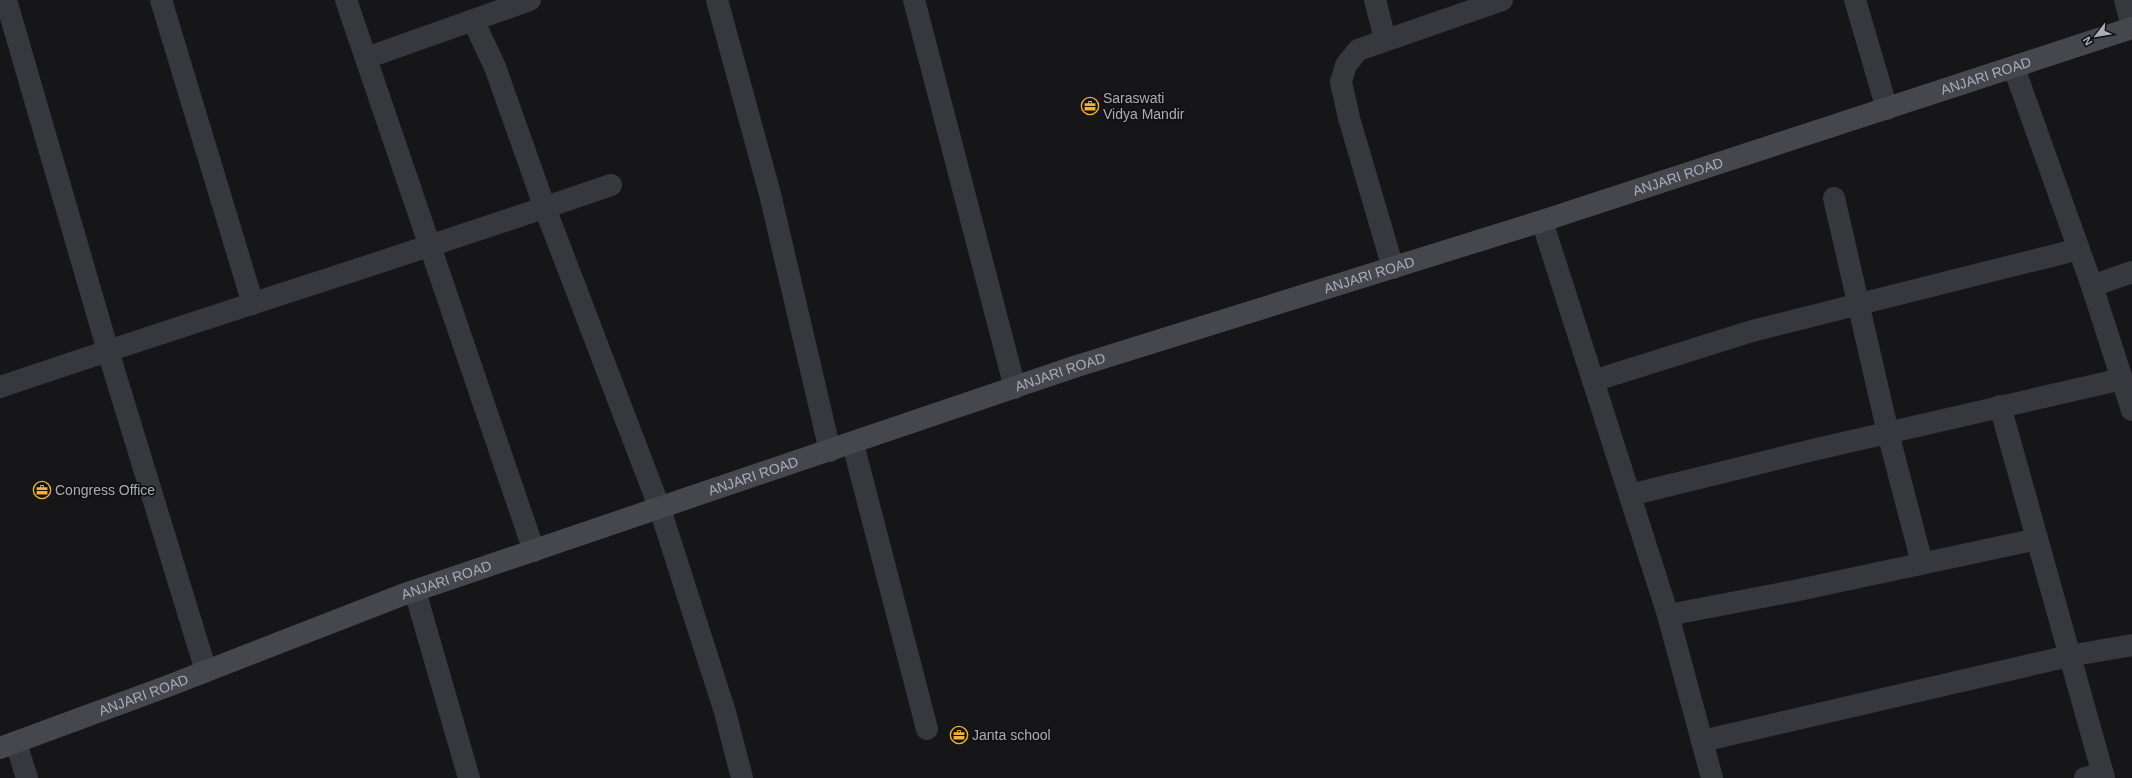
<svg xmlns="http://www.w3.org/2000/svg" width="2132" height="778" viewBox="0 0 2132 778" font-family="Helvetica,sans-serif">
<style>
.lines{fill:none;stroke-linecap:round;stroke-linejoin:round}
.street{stroke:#37383d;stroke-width:22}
.secondary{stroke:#45474d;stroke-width:22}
.labels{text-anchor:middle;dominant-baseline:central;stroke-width:3.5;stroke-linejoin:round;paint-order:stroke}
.street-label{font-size:14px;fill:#a8adb8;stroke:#111113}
.poi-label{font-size:14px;fill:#a8adb8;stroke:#111113;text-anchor:start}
</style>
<rect width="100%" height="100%" fill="#161618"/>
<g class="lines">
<!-- street -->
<g class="street">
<polyline points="6,0 108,351 206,671"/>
<polyline points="161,0 253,304"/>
<polyline points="346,0 534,551"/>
<polyline points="717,0 770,194 830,451"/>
<polyline points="914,0 1015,388"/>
<polyline points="1375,0 1385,39"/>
<polyline points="1855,0 1887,109"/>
<polyline points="2125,0 2132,26"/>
<polyline points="473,20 495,67 545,208 660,509 725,712 742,778"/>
<polyline points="366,58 530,0"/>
<polyline points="2014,68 2092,286 2132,410"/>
<polyline points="1834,198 1888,433 1922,563"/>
<polyline points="1542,221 1668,615 1712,778"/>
<polyline points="1393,268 1349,118 1341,82 1346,65 1358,50 1502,0"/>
<polyline points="2092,286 2132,272"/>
<polyline points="1593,381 1752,331 2079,249"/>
<path d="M 0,387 C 203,318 408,255 611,185"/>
<polyline points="2000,406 2104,778"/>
<polyline points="853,444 927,729"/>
<polyline points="1630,495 1817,449 2122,379"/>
<polyline points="415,591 469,778"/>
<polyline points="1668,615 1794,591 2037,539"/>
<polyline points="1702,741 2069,656 2132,645"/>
<polyline points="16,743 27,778"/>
<polyline points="2085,778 2103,774"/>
</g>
<!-- secondary -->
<path class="secondary" id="s1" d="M 0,748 L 168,686 L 402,595 L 1077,366 L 1542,221 L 2132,28"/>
</g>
<!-- icons -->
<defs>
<symbol id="office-ring" viewBox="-11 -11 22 22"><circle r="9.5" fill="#111113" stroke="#f2b134" stroke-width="1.5"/><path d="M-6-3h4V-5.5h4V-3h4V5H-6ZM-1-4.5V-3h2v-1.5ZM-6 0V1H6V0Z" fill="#f2b134"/></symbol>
</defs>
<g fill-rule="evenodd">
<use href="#office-ring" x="1080" y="96" width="20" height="20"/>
<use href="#office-ring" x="32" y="480" width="20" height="20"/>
<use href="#office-ring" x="949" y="725" width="20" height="20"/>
</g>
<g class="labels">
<!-- street labels -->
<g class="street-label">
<text stroke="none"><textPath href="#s1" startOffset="2097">ANJARI ROAD</textPath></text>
<text stroke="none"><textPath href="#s1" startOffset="1773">ANJARI ROAD</textPath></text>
<text stroke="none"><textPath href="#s1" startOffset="1449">ANJARI ROAD</textPath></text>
<text stroke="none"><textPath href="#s1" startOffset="1125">ANJARI ROAD</textPath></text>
<text stroke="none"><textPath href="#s1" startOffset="801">ANJARI ROAD</textPath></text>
<text stroke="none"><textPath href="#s1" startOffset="477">ANJARI ROAD</textPath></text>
<text stroke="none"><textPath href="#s1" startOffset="153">ANJARI ROAD</textPath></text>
</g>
<!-- poi labels -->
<g class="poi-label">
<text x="1103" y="98">Saraswati<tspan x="1103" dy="16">Vidya Mandir</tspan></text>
<text x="55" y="490">Congress Office</text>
<text x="972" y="735">Janta school</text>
</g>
</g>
<!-- north arrow -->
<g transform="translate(2096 36) rotate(239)" stroke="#111113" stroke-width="3" paint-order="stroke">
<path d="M0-3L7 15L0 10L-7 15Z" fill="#a8adb8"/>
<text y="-6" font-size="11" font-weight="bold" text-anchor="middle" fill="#a8adb8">N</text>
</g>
</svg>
